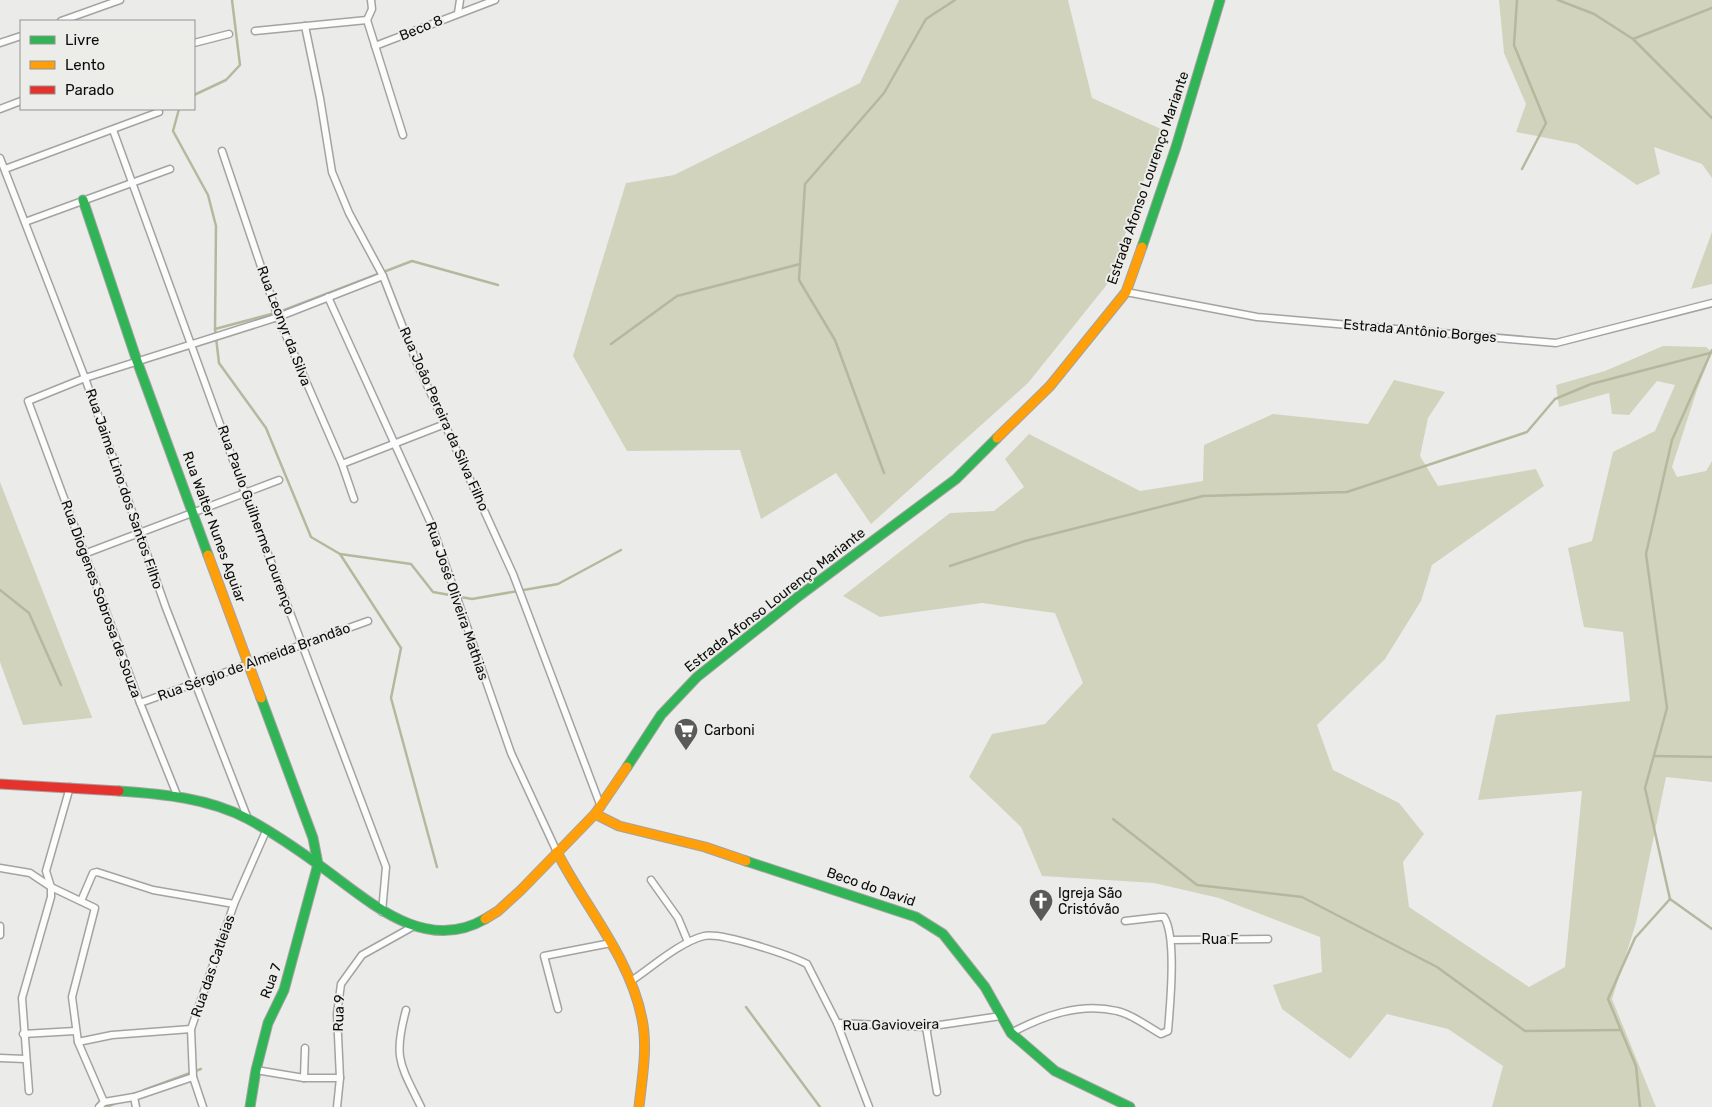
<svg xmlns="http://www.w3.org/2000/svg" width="1712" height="1107" viewBox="0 0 1712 1107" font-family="Rubik,sans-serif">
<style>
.forest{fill:#d1d3bd}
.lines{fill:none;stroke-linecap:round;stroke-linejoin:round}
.stream{stroke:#b6b89d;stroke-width:2.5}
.street-casing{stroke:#a3a3a2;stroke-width:9}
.fast-casing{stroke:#a3a3a2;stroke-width:11}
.slow-casing{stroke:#a3a3a2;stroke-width:11}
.jam-casing{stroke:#a3a3a2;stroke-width:11}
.street{stroke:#fcfcfc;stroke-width:6}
.fast{stroke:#30b455;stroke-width:9}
.slow{stroke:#ff9f0a;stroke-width:9}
.jam{stroke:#e5322d;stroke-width:9}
.labels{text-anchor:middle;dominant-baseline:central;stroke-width:4;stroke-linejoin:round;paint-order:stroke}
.street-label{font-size:14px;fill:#0c0c0b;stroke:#ecede9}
.poi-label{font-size:14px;fill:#0c0c0b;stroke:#ecede9;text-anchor:start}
</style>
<rect width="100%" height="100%" fill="#ebecea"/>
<!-- forest -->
<g class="forest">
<polygon points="899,0 1068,0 1092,98 1161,129 1109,282 1028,383 871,524 836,473 761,519 740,450 627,451 573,356 626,183 674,175 860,83"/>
<polygon points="1499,0 1712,0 1712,178 1702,164 1654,147 1660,174 1637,185 1577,144 1516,132 1526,104 1504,53"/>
<polygon points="1712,232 1712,284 1691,289"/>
<polygon points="1663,346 1706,347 1712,352 1697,390 1672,467 1677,477 1706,471 1712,461 1712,782 1666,777 1636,923 1612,999 1656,1107 1492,1107 1503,1066 1448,1029 1387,1014 1350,1059 1282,1009 1273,985 1322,972 1320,937 1219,898 1154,883 1042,876 1021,827 969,777 992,734 1045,724 1083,683 1055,613 982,603 880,617 843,596 950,513 994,511 1024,487 1005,459 1029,434 1140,491 1203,481 1204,445 1273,414 1368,424 1394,380 1445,392 1428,418 1420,456 1438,486 1536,469 1544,486 1432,565 1421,601 1385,659 1317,725 1333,770 1399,803 1424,834 1403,862 1409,907 1529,987 1565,967 1582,791 1478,800 1496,715 1630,701 1623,632 1584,627 1568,548 1592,541 1613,452 1655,431 1675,385 1657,381 1629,415 1612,414 1609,393 1559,407 1556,385 1605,371"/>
<polygon points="0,482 92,717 92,718 23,725 0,662"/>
</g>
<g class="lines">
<!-- stream -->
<g class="stream">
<polyline points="1517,0 1514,45 1546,123 1522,169"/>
<polyline points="1558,0 1594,14 1633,39 1712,8"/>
<polyline points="1633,39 1712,118"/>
<polyline points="194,95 226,80 240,65 232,0"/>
<polyline points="179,109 173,131 208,195 216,226 215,329 219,363 266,428 311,537 340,554 401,648 391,698 437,867"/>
<polyline points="215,329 279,312 412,261 498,285"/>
<polyline points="611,344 677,296 800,264"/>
<polyline points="884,473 835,340 799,280 805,184 884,93 926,19 955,0"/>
<polyline points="340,554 411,564 433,592 472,599 558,584 621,550"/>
<polyline points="950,566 1025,541 1203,496 1347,492 1527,432 1555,399 1591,384 1710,353"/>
<polyline points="0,590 29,613 61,685"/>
<polyline points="1654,756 1712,757"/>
<polyline points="1113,819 1197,885 1302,897 1437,967 1525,1031 1620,1030"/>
<polyline points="1670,899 1712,929"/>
<polyline points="746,1007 820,1107"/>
<polyline points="144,1090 201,1069"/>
<polyline points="107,1107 116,1103"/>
<polyline points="1640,1107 1636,1066 1608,999 1635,938 1670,899 1645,788 1667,708 1646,554 1672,440 1712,350"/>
</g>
<defs>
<g id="street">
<polyline points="458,13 460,0"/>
<polyline points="367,20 372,9 371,0"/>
<polyline points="61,21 120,0"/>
<polyline points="305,26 320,98 332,172 349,213 383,276 416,361 513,574 601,807"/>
<polyline points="255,31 367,20 403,135"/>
<polyline points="0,43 21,36"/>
<polyline points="194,43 229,34"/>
<polyline points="375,46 495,0"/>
<polyline points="0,109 21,101"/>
<polyline points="113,130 245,493 386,867 382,912"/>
<polyline points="222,151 278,317 342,464 354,499"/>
<polyline points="0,158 85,378 166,608 248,819"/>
<polyline points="5,169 159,112"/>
<polyline points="25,222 170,169"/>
<polyline points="1126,292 1257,317 1556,343 1712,303"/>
<polyline points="328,297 432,526 511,753 557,852"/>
<polyline points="342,464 445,424"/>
<polyline points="84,554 279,480"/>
<polyline points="140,703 368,621"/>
<polyline points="177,795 140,703 28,401 85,378 278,317 383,276"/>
<polyline points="0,868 30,873 51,887 95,908 72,997 78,1042 104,1102 134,1097 193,1077"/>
<polyline points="651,880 678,918 688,942"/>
<polyline points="81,901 93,873 97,872 153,890 234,904"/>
<polyline points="0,926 0,935"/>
<polyline points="1171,940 1268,939"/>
<path d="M 631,981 C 652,967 680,942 704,936 C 721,932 790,955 807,964 L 837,1023 L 869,1107"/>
<polyline points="558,1009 544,956 611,943"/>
<path d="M 406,1010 C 393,1058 400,1064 421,1107"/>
<polyline points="837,1023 926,1027 1001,1016"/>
<polyline points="926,1027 937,1092"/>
<path d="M 1011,1033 C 1043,1016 1080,1002 1117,1011 C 1132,1014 1148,1027 1161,1034 L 1168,1031 C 1170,1005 1177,937 1164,917 L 1160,917 L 1125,921"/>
<polyline points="23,1034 75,1031"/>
<polyline points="78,1042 112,1035 191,1029"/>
<polyline points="0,1058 25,1059"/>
<polyline points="256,1070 304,1078 305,1048"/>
<polyline points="304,1078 340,1078"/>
<polyline points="29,1091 22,998 51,897 51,887 46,871 70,787"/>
<polyline points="134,1097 136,1107"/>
<polyline points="99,1107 104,1102"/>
<polyline points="203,1107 193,1077 191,1029 234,904 266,831"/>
<polyline points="337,1107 340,1078 337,1014 341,984 362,955 414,926"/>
</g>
<g id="fast">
<polyline points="83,200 137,361 208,555"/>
<polyline points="1142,247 1176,147 1220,0"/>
<polyline points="627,767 661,715 697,677 799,596 956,479 997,438"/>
<path d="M 119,791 C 163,794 209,798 248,819 C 272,832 297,849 319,865 C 367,899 423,955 485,919"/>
<polyline points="746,861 916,917 943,934 985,987 1011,1033 1055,1071 1130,1107"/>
<polyline points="250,1107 256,1070 268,1023 284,990 318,864 313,838 261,698"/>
</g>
<g id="slow">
<polyline points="997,438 1050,386 1126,292 1142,247"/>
<polyline points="208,555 261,698"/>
<polyline points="595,814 619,826 705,847 746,861"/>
<path d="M 557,852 C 585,907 630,957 642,1019 C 648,1048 642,1078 639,1107"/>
<polyline points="485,919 498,911 521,890 595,814 627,767"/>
</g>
<polyline id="jam" points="0,784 119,791"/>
</defs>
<!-- street casing -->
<use href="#street" class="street-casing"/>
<!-- fast casing -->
<use href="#fast" class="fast-casing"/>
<!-- slow casing -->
<use href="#slow" class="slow-casing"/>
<!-- jam casing -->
<use href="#jam" class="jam-casing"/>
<!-- street -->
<use href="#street" class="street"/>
<!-- fast -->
<use href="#fast" class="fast"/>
<!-- slow -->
<use href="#slow" class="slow"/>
<!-- jam -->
<use href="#jam" class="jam"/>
</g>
<!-- icons -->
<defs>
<symbol id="supermarket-pin" viewBox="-11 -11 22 30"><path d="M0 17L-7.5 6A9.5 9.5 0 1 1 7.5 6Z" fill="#5a5a59" stroke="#ecede9"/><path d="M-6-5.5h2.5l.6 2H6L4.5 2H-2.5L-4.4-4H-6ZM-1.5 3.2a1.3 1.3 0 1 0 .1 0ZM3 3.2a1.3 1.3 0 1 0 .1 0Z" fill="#fff"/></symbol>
<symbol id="church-pin" viewBox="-11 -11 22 30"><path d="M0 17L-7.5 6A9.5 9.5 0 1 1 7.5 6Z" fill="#5a5a59" stroke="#ecede9"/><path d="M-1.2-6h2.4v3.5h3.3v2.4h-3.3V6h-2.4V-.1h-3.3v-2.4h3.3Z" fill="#fff"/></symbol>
</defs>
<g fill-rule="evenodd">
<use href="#supermarket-pin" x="672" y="716" width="28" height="38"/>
<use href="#church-pin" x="1027" y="887" width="28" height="38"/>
</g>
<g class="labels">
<!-- street labels -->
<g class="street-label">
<text transform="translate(421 28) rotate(-22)">Beco 8</text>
<text transform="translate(1148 178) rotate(-71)">Estrada Afonso Lourenço Mariante</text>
<text transform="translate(284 326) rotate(69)">Rua Leonyr da Silva</text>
<text transform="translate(1420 331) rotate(5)">Estrada Antônio Borges</text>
<text transform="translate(444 419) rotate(66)">Rua João Pereira da Silva Filho</text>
<text transform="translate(124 489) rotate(71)">Rua Jaime Lino dos Santos Filho</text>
<text transform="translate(256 520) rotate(70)">Rua Paulo Guilherme Lourenço</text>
<text transform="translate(214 527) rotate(70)">Rua Walter Nunes Aguiar</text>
<text transform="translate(101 599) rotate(70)">Rua Diogenes Sobrosa de Souza</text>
<text transform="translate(775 600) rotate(-38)">Estrada Afonso Lourenço Mariante</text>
<text transform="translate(457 601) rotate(71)">Rua José Oliveira Mathias</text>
<text transform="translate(254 662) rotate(-20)">Rua Sérgio de Almeida Brandão</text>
<text transform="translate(871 887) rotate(19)">Beco do David</text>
<text x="1220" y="939">Rua F</text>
<text transform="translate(213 966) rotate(-71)">Rua das Catleias</text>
<text transform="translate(271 981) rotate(-70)">Rua 7</text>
<text transform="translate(339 1013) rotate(-88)">Rua 9</text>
<text transform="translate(891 1025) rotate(-1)">Rua Gavioveira</text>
</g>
<!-- poi labels -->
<g class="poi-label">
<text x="704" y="730">Carboni</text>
<text x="1058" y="893">Igreja São<tspan x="1058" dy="16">Cristóvão</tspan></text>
</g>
</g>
<!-- legend -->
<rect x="20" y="20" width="175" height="90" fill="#ecede9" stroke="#929390"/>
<rect x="30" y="36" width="25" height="8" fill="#30b455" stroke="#929390"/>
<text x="65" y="45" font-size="15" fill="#0c0c0b">Livre</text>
<rect x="30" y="61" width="25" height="8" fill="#ff9f0a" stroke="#929390"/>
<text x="65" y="70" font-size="15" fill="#0c0c0b">Lento</text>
<rect x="30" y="86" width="25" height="8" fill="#e5322d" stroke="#929390"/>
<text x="65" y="95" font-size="15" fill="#0c0c0b">Parado</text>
</svg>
